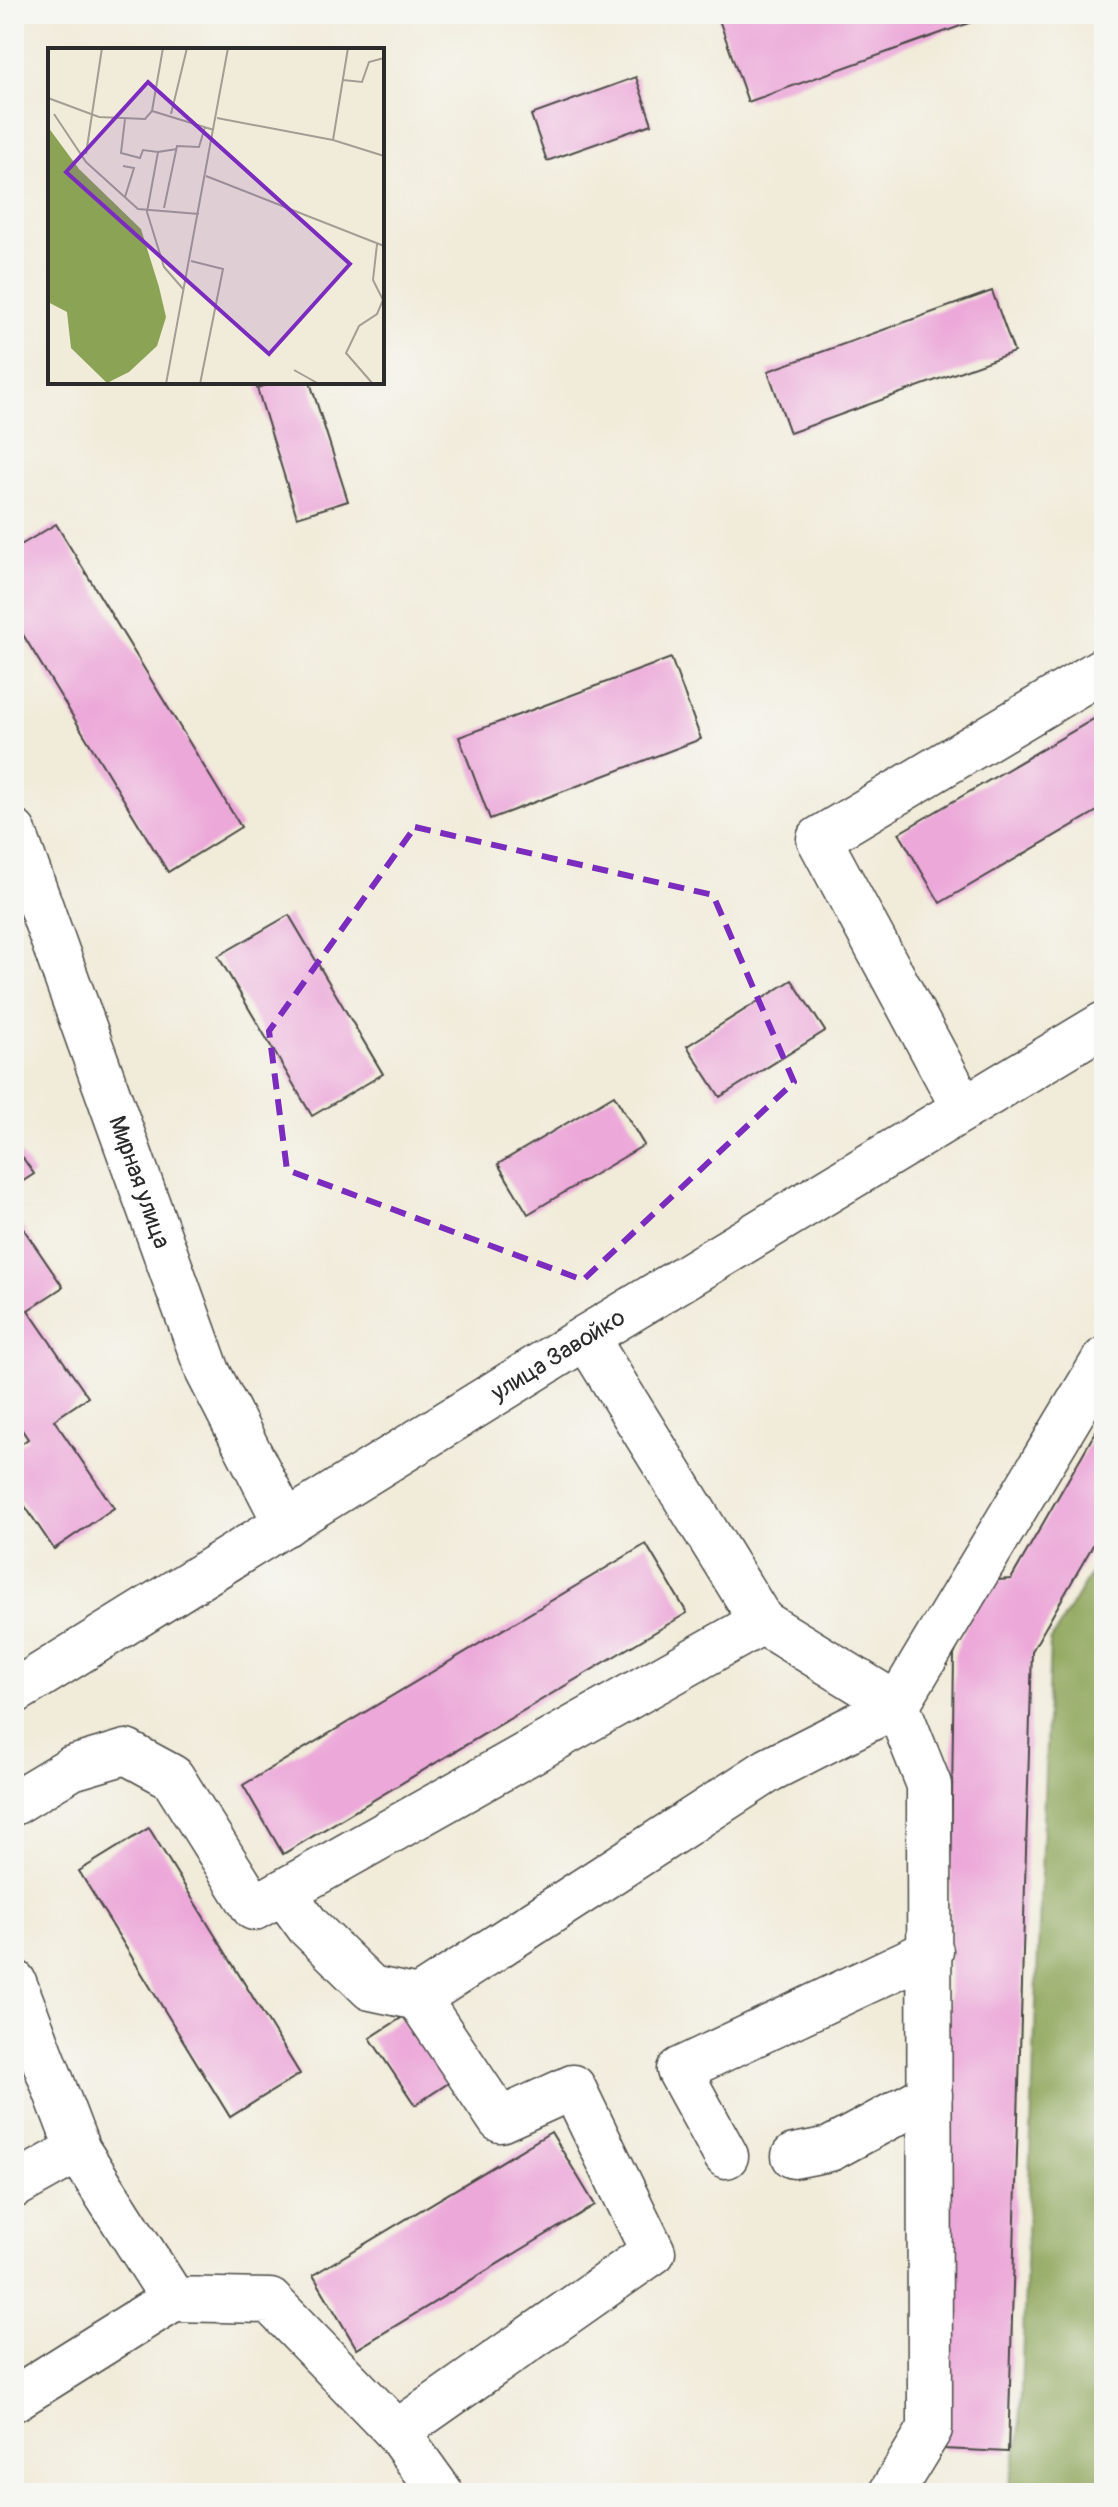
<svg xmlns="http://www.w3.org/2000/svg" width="1118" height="2507" viewBox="0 0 1118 2507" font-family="Pangolin,sans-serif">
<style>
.forest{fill:#8aa354;stroke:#5a6740;stroke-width:2}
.building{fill:#eca8d9}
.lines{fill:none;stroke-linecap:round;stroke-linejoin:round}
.minor-casing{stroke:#494845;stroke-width:47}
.major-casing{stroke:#494845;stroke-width:47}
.minor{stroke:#fff;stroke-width:44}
.major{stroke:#fff;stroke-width:44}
.marked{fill:none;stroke:#7b2cbf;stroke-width:6;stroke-dasharray:16 10;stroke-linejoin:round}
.labels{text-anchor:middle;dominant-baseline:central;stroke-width:6;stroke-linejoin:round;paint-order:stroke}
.street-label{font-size:24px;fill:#2b2b2b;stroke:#f6f6f2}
.inset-road{fill:none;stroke:#a29e93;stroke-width:2}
.view{fill:#7b2cbf;fill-opacity:0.15;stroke:#7b2cbf;stroke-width:4}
.inset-edge{fill:none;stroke:#2b2b2b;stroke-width:4}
</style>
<rect width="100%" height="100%" fill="#f6f6f2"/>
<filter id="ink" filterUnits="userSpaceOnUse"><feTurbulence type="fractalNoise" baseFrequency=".0125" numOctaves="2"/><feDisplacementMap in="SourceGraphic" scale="16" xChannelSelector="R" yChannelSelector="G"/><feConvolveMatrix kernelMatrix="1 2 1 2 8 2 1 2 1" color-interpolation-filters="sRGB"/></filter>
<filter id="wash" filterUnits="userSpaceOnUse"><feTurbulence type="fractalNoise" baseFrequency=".006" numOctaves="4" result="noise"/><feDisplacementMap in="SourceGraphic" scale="32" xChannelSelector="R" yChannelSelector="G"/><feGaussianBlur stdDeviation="1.8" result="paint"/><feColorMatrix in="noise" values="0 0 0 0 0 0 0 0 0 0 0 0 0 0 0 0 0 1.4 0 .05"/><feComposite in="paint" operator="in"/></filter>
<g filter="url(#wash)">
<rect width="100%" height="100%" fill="#f1ebd9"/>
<!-- forest -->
<polygon class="forest" points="1104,1551 1104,2493 1007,2493 1019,2440 1050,1642"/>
<g id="blocks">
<!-- building -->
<g class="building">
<polygon points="717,14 994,14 748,102"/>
<polygon points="636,77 652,124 547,161 531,115"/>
<polygon points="992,291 1014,352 790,433 768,371"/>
<polygon points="275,382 310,382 348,501 297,517 257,388"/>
<polygon points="56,524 241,827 168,872 14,620 14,549"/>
<polygon points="671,658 701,739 490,819 459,737"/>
<polygon points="1104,713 1104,807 940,903 899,833"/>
<polygon points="289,915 383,1074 312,1116 218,956"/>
<polygon points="792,980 825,1031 720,1097 687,1046"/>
<polygon points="614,1095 644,1145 528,1214 498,1164"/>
<polygon points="14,1145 34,1174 14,1187"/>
<polygon points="14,1215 63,1287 28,1310 88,1397 54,1420 114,1508 54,1549 14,1490 14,1449 28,1439 14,1418"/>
<polygon points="1104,1417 1104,1526 1032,1651 1008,2452 943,2449 954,1655 984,1581 1011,1579"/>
<polygon points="646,1544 687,1613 283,1854 243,1785"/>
<polygon points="149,1828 300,2074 230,2117 79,1871"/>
<polygon points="409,2013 453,2080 415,2105 370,2038"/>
<polygon points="551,2132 595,2205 357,2349 313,2275"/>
</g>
</g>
</g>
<g filter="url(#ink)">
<use href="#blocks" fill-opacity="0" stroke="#494845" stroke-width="2"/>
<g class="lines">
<defs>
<g id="minor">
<path id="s1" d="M 14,832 L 208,1372 L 286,1524"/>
<polyline points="963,1107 819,839 1104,669"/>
<polyline points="586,1337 762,1622 897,1705 929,1785 930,2429 891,2493"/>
<polyline points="14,1803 72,1768 126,1752 172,1777 254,1908 762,1622"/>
<polyline points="283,1892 308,1926 371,1988 418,1998 769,1770 897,1705 1104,1360"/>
<polyline points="14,1982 78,2150 173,2299 270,2301 397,2432 441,2493"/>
<polyline points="726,2156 679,2070 931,1951"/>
<polyline points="794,2156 830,2149 930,2095"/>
<polyline points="14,2186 78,2150"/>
<polyline points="14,2399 173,2299"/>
<polyline points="397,2432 653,2252 573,2087 500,2120 418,1998"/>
</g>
<g id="major">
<path id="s2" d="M 14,1692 L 586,1337 L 1104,1024"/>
</g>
</defs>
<!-- minor casing -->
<use href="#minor" class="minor-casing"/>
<!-- major casing -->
<use href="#major" class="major-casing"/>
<!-- minor -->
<use href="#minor" class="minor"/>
<!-- major -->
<use href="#major" class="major"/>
</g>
</g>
<!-- marked area -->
<path class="marked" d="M 415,827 L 713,895 L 794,1082 L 583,1280 L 287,1170 L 269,1031 Z"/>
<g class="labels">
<!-- street labels -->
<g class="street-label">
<text stroke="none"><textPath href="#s1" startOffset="372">Мирная улица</textPath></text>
<text stroke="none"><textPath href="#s2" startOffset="640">улица Завойко</textPath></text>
</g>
</g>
<!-- overview -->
<g transform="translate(48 48)">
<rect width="336" height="336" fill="#f1ebd9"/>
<path d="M 0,79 L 31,121 L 93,181 L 111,239 L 118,269 L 109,298 L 81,324 L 59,335 L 23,300 L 19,264 L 0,254 Z" fill="#8aa354"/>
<path class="inset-road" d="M 295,32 L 314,34 L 321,14 L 336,10M 0,50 L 51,69 L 97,71 L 104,63 L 166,82M 104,63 L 115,0M 6,66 L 38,114 L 90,161 L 151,166M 123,66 L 139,0M 169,70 L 285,92 L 336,108M 77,71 L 73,105 L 92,110 L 95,102 L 110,104M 285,92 L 300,0M 129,101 L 110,104 L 99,164 L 116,219 L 136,242M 38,106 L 54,0M 75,118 L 86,120 L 77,149M 158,128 L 336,198M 116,160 L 129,98 L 151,99 L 157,79M 143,213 L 175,221 L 152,336M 246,322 L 271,336M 118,336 L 180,0M 325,336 L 298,305 L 311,278 L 329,266 L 335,252 L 325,232 L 329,196"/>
<path class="view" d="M 100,34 L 302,216 L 221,306 L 18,124 Z"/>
<rect width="336" height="336" class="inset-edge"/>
</g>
<!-- margin -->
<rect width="1118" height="2507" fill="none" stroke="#f6f6f2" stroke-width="48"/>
</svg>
